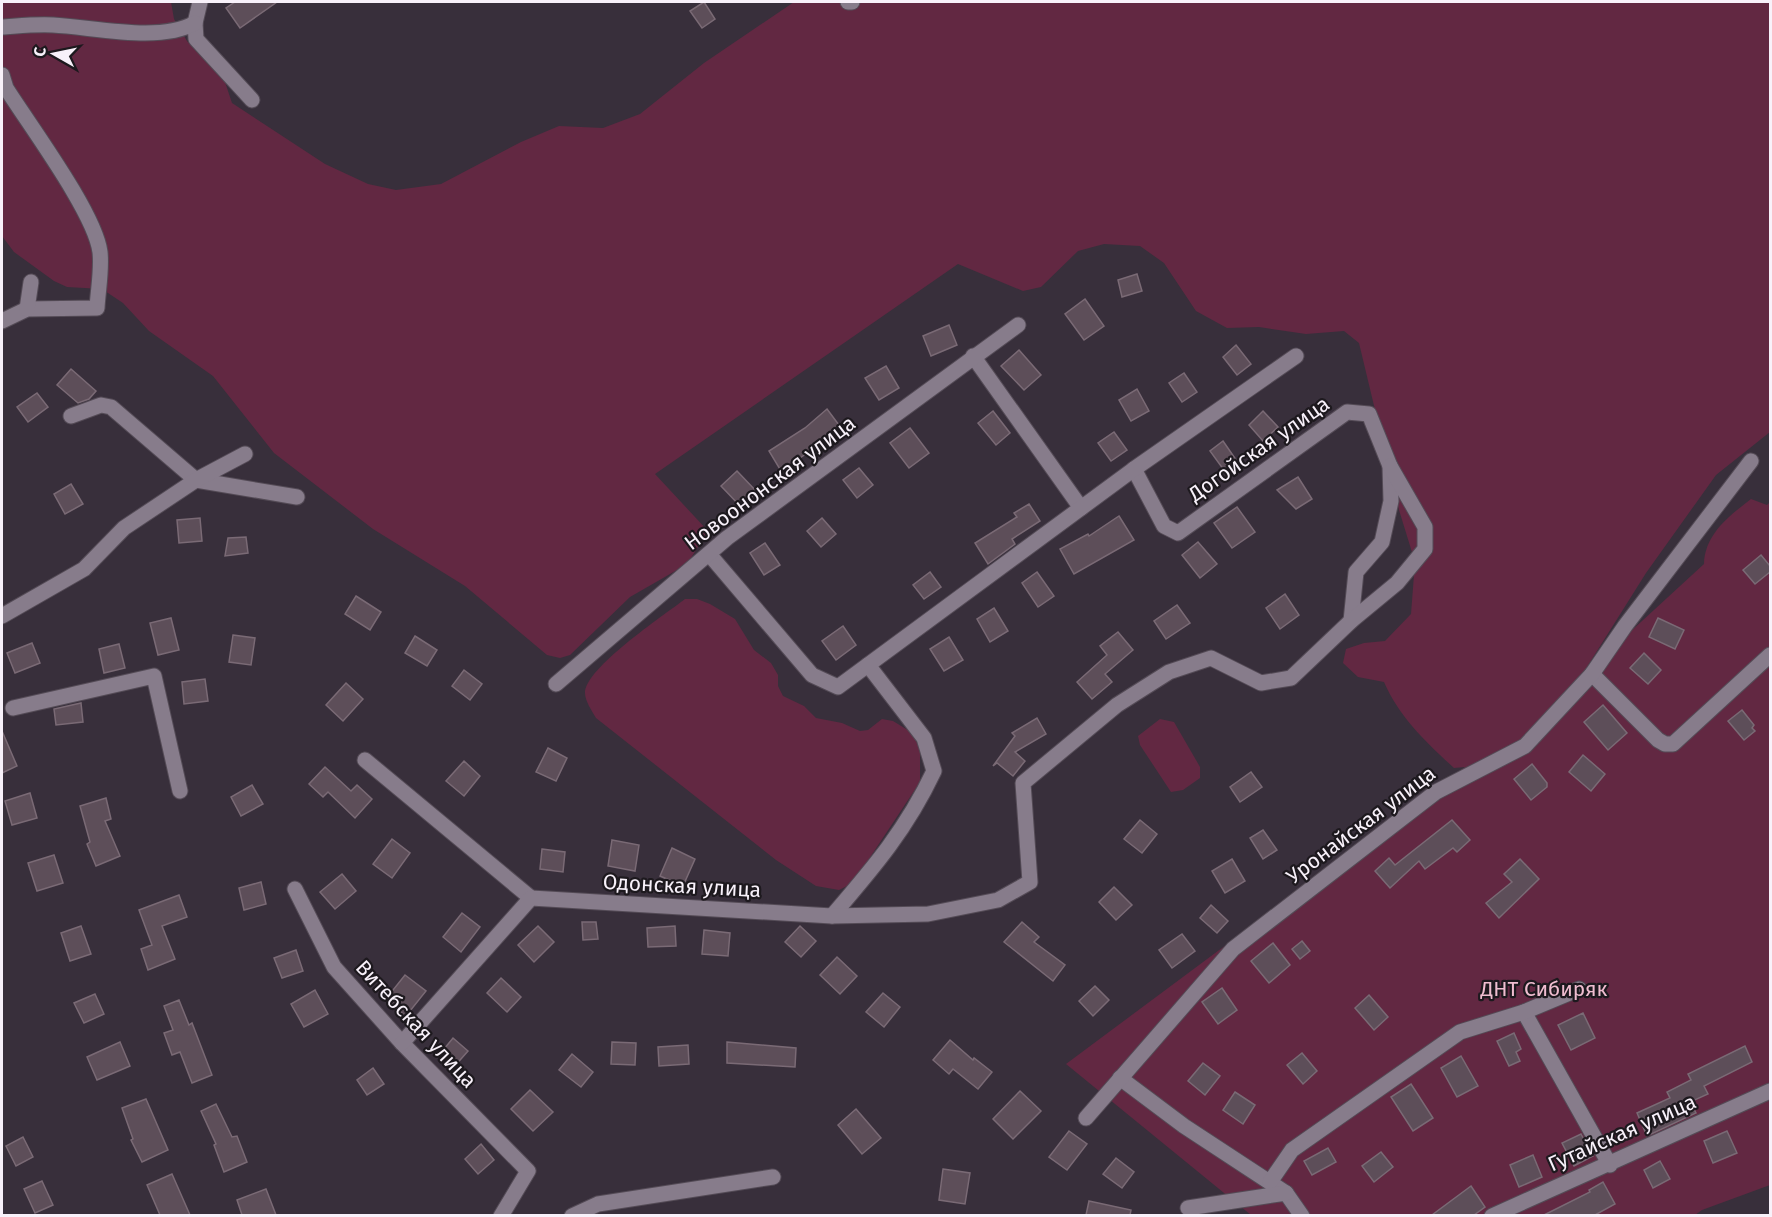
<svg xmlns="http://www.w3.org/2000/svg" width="1772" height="1217" viewBox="0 0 1772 1217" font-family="'Fira Sans',sans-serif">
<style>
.green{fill:#622842}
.building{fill:#5d4e59;stroke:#7a6a75;stroke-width:1.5}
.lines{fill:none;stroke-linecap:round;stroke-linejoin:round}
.minor-casing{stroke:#544b56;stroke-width:17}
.minor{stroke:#877c8b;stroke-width:15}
.labels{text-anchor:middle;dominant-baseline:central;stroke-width:4.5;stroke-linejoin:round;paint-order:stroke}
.street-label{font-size:21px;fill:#f8f1fa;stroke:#1d191e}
.park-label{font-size:21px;fill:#f0bdd0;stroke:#1d191e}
</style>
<rect width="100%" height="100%" fill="#382f3b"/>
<!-- green -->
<g class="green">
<path d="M 2,2 L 171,2 L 174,19 L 187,41 L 225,82 L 232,103 L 325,164 L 368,184 L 396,190 L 441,184 L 521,142 L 559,126 L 603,128 L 640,114 L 704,63 L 794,2 L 1770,2 L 1770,432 L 1716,475 L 1646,573 L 1580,678 L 1704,564 C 1705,534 1729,516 1751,499 L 1767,505 L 1770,502 L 1770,1185 L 1702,1210 L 1695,1215 L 1251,1215 L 1066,1064 L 1465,767 L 1454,768 C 1426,742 1399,717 1384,682 L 1358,677 L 1343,663 L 1346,649 L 1364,643 L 1385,641 L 1411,614 L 1415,562 L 1399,510 L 1359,343 L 1344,331 L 1306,334 L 1259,327 L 1227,328 L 1196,311 L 1164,263 L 1140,246 L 1104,244 L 1078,251 L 1041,287 L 1023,291 L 958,264 L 655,474 L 708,531 L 691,558 L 677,570 L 630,597 L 570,655 L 560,658 L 547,655 L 465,586 L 373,529 L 274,453 L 213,376 L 149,331 L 123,303 L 102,289 L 67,287 L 54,281 L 14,252 L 2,236 Z"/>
<path d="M 685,599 L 697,599 L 710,604 L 735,619 L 754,650 L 771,663 L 778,675 L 778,686 L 783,696 L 804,706 L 816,718 L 842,723 L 860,731 L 868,730 L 882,719 L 893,721 L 911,732 L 920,748 L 920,782 L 853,883 L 839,890 L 816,886 L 776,860 L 596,718 C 592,711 585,701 585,693 C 585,668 663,616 685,599 Z"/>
<polygon points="1160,719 1174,722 1200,767 1200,778 1183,790 1171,792 1140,745 1138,736"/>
</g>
<!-- building -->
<g class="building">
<polygon points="235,2 277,2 240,28 226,8"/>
<polygon points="704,2 715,19 702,28 690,11"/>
<polygon points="1137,274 1142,291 1122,297 1118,280"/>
<polygon points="1085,299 1104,326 1084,340 1065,314"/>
<polygon points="949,325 957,345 931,356 923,336"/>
<polygon points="1236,345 1251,364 1237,375 1223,357"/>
<polygon points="1019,350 1041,375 1024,390 1001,366"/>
<polygon points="886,366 899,388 879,400 865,378"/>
<polygon points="71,369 96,391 89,399 78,403 57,385"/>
<polygon points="1184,373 1197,392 1182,402 1169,383"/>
<polygon points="1137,389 1149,411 1131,421 1119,400"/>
<polygon points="37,393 48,407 28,422 17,407"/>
<polygon points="827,409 842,429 781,471 769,451 805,428"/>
<polygon points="993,411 1010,433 996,445 978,423"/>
<polygon points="1263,411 1278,427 1263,441 1249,425"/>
<polygon points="910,428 929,453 909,468 890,443"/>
<polygon points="1114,432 1127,450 1111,461 1098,443"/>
<polygon points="1223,441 1239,464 1226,473 1210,451"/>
<polygon points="859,468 873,485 857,498 843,480"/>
<polygon points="737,471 757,492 741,507 721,486"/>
<polygon points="1298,477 1312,499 1296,509 1277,490"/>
<polygon points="71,484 83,504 65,514 54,494"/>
<polygon points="1029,504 1040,521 1012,539 1015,544 988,564 975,543 1017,517 1014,513"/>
<polygon points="1237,507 1255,532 1232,548 1214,523"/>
<polygon points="1119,516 1134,540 1074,574 1060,549 1088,534 1089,536"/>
<polygon points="200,518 202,541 179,543 177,520"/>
<polygon points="822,518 836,534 821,547 807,531"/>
<polygon points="246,537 248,553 225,556 228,538"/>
<polygon points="1198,542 1217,564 1200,578 1182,555"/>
<polygon points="765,543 780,565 764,575 750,553"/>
<polygon points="1761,555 1770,566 1770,572 1755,584 1743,570"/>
<polygon points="930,572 941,587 924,599 913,585"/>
<polygon points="1037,572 1054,596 1038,607 1022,583"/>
<polygon points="1285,594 1299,615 1280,629 1266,608"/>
<polygon points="356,596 381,612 370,630 345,614"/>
<polygon points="1177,605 1190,623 1166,639 1154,621"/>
<polygon points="994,608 1008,631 990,642 977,619"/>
<polygon points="171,618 179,650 158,655 150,623"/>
<polygon points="1658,618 1684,630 1675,649 1649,637"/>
<polygon points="843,626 856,645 836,660 822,641"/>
<polygon points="1118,632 1133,650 1105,674 1112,682 1092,699 1077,682 1107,655 1100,646"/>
<polygon points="233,635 255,638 251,665 229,662"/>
<polygon points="415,636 437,650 427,666 405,653"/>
<polygon points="949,637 963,660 944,671 930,649"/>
<polygon points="32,643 40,663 15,673 7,653"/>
<polygon points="119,644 125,668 104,673 99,649"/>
<polygon points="1644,653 1661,670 1648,684 1630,668"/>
<polygon points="464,670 482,684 470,700 452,686"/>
<polygon points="205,679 208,701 184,704 182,682"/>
<polygon points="346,683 363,699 343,721 326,705"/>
<polygon points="81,703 83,722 56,725 54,709"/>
<polygon points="1603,705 1627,733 1608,750 1584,722"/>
<polygon points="1742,710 1754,725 1752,728 1755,731 1744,740 1728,721"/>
<polygon points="1037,718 1046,734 1015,752 1025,761 1013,776 997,763 993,766 1015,736 1012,733"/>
<polygon points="2,731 17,766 2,773"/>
<polygon points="548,748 567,758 556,781 536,772"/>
<polygon points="1583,755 1605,774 1591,791 1569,772"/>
<polygon points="464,761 480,776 464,796 446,781"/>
<polygon points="1532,764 1547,783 1547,787 1531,800 1514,779"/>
<polygon points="325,767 351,791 357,785 372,799 355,818 328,792 323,797 309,784"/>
<polygon points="1251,772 1262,787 1240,802 1230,787"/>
<polygon points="252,785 263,804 241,816 231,797"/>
<polygon points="30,793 37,818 12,825 5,801"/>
<polygon points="106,798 111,819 105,821 120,856 96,866 87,844 90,842 80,806"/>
<polygon points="1140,820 1157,834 1142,853 1124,839"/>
<polygon points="1452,820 1470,840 1457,852 1453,848 1425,869 1419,861 1390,888 1375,871 1389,858 1395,865"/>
<polygon points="1263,830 1277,850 1263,859 1250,838"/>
<polygon points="392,839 410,853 392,878 373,864"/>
<polygon points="612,840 639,845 635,871 608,866"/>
<polygon points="672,848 695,859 683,886 660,876"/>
<polygon points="542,849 565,852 563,872 540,869"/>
<polygon points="54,855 63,883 37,891 28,863"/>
<polygon points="1232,859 1245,881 1225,893 1212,871"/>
<polygon points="1520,859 1539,879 1499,918 1486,903 1512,882 1504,874"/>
<polygon points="342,874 356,891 335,909 320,892"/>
<polygon points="261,882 266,904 244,910 239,888"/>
<polygon points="1114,887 1132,905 1116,920 1099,902"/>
<polygon points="179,895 187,917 162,926 175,959 148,970 141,949 152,945 139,910"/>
<polygon points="1211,905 1228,921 1217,933 1200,918"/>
<polygon points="462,913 480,927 461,952 443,937"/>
<polygon points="582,922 596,922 598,939 583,940"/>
<polygon points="1022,922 1039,937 1034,942 1065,965 1053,981 1004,942"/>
<polygon points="81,926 91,954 70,961 61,933"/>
<polygon points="538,926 554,942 534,962 518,945"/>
<polygon points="675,926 676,946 648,947 647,928"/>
<polygon points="800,926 816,941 801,957 785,942"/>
<polygon points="704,930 730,933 728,956 702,954"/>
<polygon points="1182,934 1195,951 1172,968 1159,950"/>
<polygon points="1302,941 1310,951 1300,959 1292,949"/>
<polygon points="1273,943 1290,965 1269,983 1251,961"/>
<polygon points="296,950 303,971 282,978 274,958"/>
<polygon points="837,957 857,976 840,994 820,975"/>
<polygon points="405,975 426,991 406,1016 385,1000"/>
<polygon points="501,978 521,997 507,1012 487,993"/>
<polygon points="1095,986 1109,1000 1093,1016 1079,1001"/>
<polygon points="1222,988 1237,1010 1218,1024 1202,1002"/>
<polygon points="315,990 328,1014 304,1027 291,1004"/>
<polygon points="883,993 900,1007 884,1027 866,1012"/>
<polygon points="95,994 104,1014 84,1023 74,1003"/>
<polygon points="1369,995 1388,1017 1374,1030 1355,1008"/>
<polygon points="179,1000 189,1025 192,1023 212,1075 192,1083 180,1052 172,1055 164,1033 173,1030 164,1006"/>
<polygon points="1583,1013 1595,1038 1571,1050 1558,1025"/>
<polygon points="1514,1033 1521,1049 1516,1052 1520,1061 1509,1066 1497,1041"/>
<polygon points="453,1038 468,1051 454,1067 440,1054"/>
<polygon points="950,1040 973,1060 974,1058 992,1072 978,1089 953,1069 949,1074 933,1060"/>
<polygon points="120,1042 130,1066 97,1080 87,1057"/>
<polygon points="612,1042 636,1043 635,1065 611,1064"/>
<polygon points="727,1042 796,1048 795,1067 727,1063"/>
<polygon points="688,1045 689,1064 659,1066 658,1047"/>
<polygon points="1745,1046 1752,1062 1704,1086 1708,1094 1690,1102 1696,1113 1647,1136 1637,1113 1670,1098 1667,1092 1691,1080 1688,1074"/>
<polygon points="1302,1053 1317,1071 1303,1084 1287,1065"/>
<polygon points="572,1054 593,1072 581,1087 559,1070"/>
<polygon points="1461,1056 1478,1086 1457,1097 1441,1068"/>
<polygon points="1203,1063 1220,1076 1205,1095 1188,1081"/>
<polygon points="373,1068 384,1084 367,1095 357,1080"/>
<polygon points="1411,1084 1433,1118 1413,1131 1391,1097"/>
<polygon points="530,1090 553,1112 533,1131 511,1109"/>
<polygon points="1020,1091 1041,1111 1013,1139 993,1119"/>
<polygon points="1235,1092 1255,1105 1243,1124 1223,1110"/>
<polygon points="146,1099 168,1150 142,1162 131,1140 133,1139 122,1108"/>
<polygon points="216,1104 232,1137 237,1136 247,1162 224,1172 214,1145 216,1144 201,1111"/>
<polygon points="856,1109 881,1138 862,1154 838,1125"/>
<polygon points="1069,1131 1087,1144 1067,1170 1049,1157"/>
<polygon points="1727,1131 1737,1153 1713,1163 1704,1141"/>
<polygon points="1581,1134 1593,1156 1574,1166 1562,1143"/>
<polygon points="23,1137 33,1157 16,1166 6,1146"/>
<polygon points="481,1144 494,1160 478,1174 465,1159"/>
<polygon points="1328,1148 1336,1162 1312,1175 1304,1161"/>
<polygon points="1381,1152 1393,1167 1374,1182 1362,1166"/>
<polygon points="1533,1155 1542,1177 1519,1187 1510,1165"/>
<polygon points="1116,1158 1134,1172 1122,1188 1103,1174"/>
<polygon points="1660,1161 1670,1179 1653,1188 1644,1170"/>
<polygon points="943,1169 970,1173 965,1204 939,1200"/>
<polygon points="172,1174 190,1215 160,1215 147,1185"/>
<polygon points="42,1181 53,1205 35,1213 24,1189"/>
<polygon points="1603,1182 1615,1204 1595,1215 1544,1215 1590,1192 1589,1190"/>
<polygon points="1471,1186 1485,1207 1474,1215 1432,1215"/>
<polygon points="266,1189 276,1215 242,1215 237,1200"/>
<polygon points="1089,1201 1131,1210 1130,1215 1086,1215"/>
</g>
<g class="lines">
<defs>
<g id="minor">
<polyline points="200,2 195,23 196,39 252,100"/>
<polyline points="848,2 852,2"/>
<path d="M 2,27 C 18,26 36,24 53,25 C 94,27 159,43 195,23"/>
<path d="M 2,75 L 6,88 C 30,126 95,213 100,252 C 102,270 98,290 97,308 L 27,309 L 2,321"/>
<polyline points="27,309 31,282"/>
<polyline points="973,356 1081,508"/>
<polyline points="71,416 101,405 111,407 196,480 297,497"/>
<polyline points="1134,469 1164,526 1178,533 1347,412 1369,414 1390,466 1391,501 1382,542 1356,572 1351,621"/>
<polyline points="709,554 812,675 838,687 1134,469 1296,356"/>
<polyline points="2,616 84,569 124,528 196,480 245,454"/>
<polyline points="1592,674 1658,740 1665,744 1673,744 1770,655"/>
<polyline points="556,684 727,538 1018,325"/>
<polyline points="13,708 154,676 180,791"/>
<polyline points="365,760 531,898"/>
<polyline points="295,889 334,967 402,1043 528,1171 501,1216"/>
<path d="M 832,916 C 874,867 906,830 934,771 L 924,738 L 868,665"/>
<polyline points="1524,1012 1610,1165"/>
<polyline points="402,1043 531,898 832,916 928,914 998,900 1030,882 1023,783 1117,705 1169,672 1211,658 1261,683 1291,678 1351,621 1397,583 1425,549 1425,527 1390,466"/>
<polyline points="1120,1078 1184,1126 1286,1193 1302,1216"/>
<polyline points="1086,1118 1233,949 1436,792 1525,746 1592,674 1625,626 1751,461"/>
<polyline points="1270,1182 1292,1150 1460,1032 1524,1012 1579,989"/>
<polyline points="1188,1208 1286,1193"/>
<polyline points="572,1216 598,1204 773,1177"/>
<polyline points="1492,1216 1770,1091"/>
</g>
</defs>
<!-- minor casing -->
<use href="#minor" class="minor-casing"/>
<!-- minor -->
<use href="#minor" class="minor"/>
</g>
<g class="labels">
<!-- street labels -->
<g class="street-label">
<text transform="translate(1259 449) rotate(-35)">Догойская улица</text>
<text transform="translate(770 483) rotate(-37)">Новоононская улица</text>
<text transform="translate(1361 825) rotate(-37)">Уронайская улица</text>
<text transform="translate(682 886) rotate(3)">Одонская улица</text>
<text transform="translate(416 1024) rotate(47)">Витебская улица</text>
<text transform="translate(1622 1133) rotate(-24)">Гутайская улица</text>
</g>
<!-- park labels -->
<g class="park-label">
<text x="1544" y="989">ДНТ Сибиряк</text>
</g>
</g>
<!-- border -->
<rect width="1772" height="1217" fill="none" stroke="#f8f1fa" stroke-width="6"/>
<!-- north arrow -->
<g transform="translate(54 54) rotate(279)" stroke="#1d191e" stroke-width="4.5" paint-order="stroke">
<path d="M0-4.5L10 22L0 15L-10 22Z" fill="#f8f1fa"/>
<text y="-9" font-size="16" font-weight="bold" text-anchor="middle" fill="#f8f1fa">С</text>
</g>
</svg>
